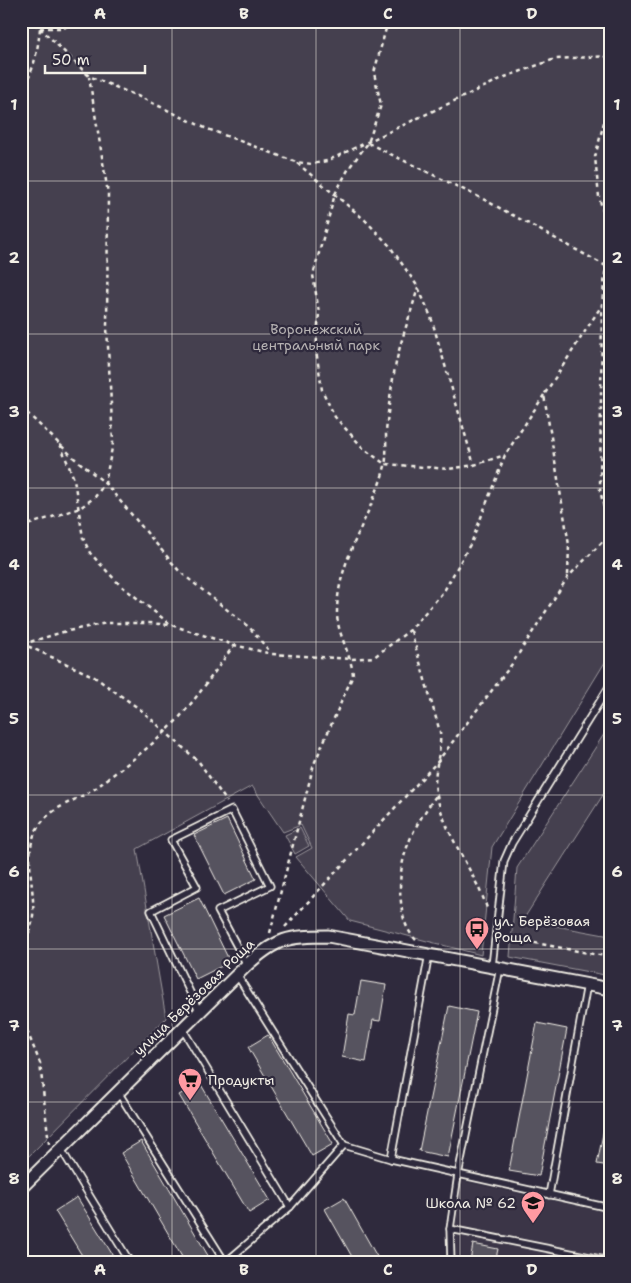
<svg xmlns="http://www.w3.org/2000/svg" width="631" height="1283" viewBox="0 0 631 1283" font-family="'Shantell Sans',sans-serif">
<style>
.built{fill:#3b3647}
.green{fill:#454050;stroke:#9c989c}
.building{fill:#56525f;stroke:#f4f1e8}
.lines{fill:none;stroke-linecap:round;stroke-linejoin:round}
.service-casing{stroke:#f4f1e8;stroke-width:9}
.minor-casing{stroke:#f4f1e8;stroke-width:15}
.path{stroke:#f4f1e8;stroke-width:2.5;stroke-dasharray:4 4;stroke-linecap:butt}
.service{stroke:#2f2a3d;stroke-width:5.5}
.minor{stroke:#2f2a3d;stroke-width:11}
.grid{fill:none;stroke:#f4f1e8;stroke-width:1;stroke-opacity:0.55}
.labels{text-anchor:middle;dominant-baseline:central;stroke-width:4.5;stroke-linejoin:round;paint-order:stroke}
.park-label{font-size:14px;fill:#b7b3b3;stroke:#2f2a3d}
.poi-label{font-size:14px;fill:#f4f1e8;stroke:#2f2a3d;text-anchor:start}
.street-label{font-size:14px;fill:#f4f1e8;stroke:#2f2a3d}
.neatline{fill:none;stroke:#f4f1e8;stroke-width:2}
.grid-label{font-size:16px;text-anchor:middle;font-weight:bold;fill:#f4f1e8}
</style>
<rect width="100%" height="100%" fill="#2f2a3d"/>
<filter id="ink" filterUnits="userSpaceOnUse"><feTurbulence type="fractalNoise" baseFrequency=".02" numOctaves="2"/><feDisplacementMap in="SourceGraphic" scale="10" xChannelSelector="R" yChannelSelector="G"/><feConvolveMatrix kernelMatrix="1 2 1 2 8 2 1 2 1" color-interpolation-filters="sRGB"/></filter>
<g filter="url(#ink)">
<!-- built -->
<polygon class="built" points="462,1181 610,1213 610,1262 455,1262 454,1235"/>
<!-- green -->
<g class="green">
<polygon points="21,21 610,21 610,654 492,847 481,955 350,921 296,857 312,848 301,825 283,832 252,786 137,849 166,1018 21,1164"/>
<polygon points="610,725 610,784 523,920 610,936 610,976 510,957 517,868"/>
<polygon points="300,828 309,846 295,854 285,835"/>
</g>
<!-- building -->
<g class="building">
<polygon points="227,819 256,879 224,895 194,835"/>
<polygon points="199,898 230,962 196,979 164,915"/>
<polygon points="361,981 386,985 380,1021 373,1020 366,1062 342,1057 349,1014 355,1015"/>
<polygon points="449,1006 477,1012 448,1157 419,1151"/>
<polygon points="537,1023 567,1029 539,1176 509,1171"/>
<polygon points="268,1035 333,1144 312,1156 248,1047"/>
<polygon points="200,1083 270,1200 249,1213 179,1095"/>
<polygon points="610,1098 610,1166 597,1164"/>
<polygon points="141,1141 210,1259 205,1262 185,1262 121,1153"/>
<polygon points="77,1197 117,1262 86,1262 55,1211"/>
<polygon points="344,1198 380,1262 355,1262 325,1209"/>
<polygon points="473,1244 498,1249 495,1262 470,1262"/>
</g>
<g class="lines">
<defs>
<g id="service">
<polyline points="492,966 504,861 512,843 610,685"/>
<polyline points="237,975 344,1145 391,1159 610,1208"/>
<polyline points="199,1011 151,911 197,887 171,840 232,810 270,886 218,911 247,965"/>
<polyline points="182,1028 290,1207"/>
<polyline points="118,1092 225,1262"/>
<polyline points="61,1149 130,1262"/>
<polyline points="391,1159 429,954"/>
<polyline points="549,1195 587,984"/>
<polyline points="450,1229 610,1261"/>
<polyline points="226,1262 290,1207 344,1145"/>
<polyline points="451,1262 450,1229 458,1175 500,968"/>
</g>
<path id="minor" d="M 21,1188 L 247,965 C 277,938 288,936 328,936 L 610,989"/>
</defs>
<!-- service casing -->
<use href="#service" class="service-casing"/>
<!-- minor casing -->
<use href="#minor" class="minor-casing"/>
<!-- path -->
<g class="path">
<polyline points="388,21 374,73 381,105 368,143 349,168 335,194 313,275 319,313 316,350 322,390 335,417 364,449 385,464 449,469 474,465 505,455"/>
<polyline points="40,28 89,76 142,98 205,128 296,162 312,164 327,161 505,77 555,59 610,56"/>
<polyline points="40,28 64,28 74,21"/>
<path d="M 21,93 C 33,73 38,51 40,28 L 31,21"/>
<polyline points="610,99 595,157 599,197 609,232 602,305 600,489 610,538"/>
<polyline points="368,143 483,199 606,266 610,277"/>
<polyline points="297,163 365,220 389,245 418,287 431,317 474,465"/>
<polyline points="21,407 74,458 105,483 180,572 250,628 271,653"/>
<polyline points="60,444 74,479 83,538 90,553 119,584 170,624"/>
<polyline points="21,527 80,508 95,497 105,483 113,443 107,327 108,193 89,77"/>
<polyline points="568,575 569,545 544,395 602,305"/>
<path d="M 411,631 L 440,732 C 442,754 431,775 437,796 C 446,838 475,871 488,911"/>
<polyline points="21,643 93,676 141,710 199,762 227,802"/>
<polyline points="23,644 63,632 107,623 149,623 171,625 234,645 272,654 352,659 374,657 410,630 444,591 472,541 505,455 544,395"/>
<polyline points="285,927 438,761 512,664 568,577 610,534"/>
<path d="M 270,933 L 314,764 L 353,675 C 351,653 337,634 337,613 C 337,559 372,516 385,466 C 387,455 386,443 386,432 C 388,410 391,388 395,368 C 400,341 411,314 418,287"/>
<polyline points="503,937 610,957"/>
<path d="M 416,940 C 406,930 402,916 401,902 C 396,861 412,828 436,796"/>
<path d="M 21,947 C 26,939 30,932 32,923 C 38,893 20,853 39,826 C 54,803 81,801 101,784 C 129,762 161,740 184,712 C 202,691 218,667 234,645"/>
<polyline points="21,1016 40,1063 49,1144"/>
</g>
<!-- service -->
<use href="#service" class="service"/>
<!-- minor -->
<use href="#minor" class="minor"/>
</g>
</g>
<!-- grid -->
<path class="grid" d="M 172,21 L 172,1262M 316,21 L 316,1262M 460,21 L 460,1262M 21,181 L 610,181M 21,334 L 610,334M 21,488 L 610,488M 21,642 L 610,642M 21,795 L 610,795M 21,949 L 610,949M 21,1102 L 610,1102"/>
<!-- icons -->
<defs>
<symbol id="bus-pin" viewBox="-11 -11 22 30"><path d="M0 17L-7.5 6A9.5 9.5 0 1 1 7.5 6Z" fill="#ff9aa2" stroke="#2f2a3d"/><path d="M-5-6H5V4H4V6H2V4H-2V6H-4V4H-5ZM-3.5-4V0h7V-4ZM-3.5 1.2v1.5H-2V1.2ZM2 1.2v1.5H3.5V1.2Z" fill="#111"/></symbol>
<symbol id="supermarket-pin" viewBox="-11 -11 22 30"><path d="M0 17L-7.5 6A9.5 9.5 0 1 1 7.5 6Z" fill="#ff9aa2" stroke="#2f2a3d"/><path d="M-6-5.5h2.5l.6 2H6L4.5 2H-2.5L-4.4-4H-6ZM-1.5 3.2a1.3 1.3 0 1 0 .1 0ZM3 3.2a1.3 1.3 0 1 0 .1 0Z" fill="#111"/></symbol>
<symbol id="school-pin" viewBox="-11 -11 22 30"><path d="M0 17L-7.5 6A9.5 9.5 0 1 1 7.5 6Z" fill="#ff9aa2" stroke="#2f2a3d"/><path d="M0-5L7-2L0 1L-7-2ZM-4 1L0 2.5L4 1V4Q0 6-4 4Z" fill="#111"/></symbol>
</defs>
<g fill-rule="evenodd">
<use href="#bus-pin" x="463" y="915" width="28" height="38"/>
<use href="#supermarket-pin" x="176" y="1066" width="28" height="38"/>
<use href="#school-pin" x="519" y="1189" width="28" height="38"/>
</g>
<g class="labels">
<!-- park labels -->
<g class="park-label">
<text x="316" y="329">Воронежский<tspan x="316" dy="16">центральный парк</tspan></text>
</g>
<!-- poi labels -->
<g class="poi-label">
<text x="494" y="921">ул. Берёзовая<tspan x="494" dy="16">Роща</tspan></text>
<text x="208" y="1080">Продукты</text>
<text x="516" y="1203" text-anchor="end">Школа № 62</text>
</g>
<!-- street labels -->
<g class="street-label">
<text transform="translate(194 997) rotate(-44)">улица Берёзовая Роща</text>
</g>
</g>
<!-- margin -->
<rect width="631" height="1283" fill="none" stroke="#2f2a3d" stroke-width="55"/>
<!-- scale -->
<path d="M45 65v8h100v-8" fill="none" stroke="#f4f1e8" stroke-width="2.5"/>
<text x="52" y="65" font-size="15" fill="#f4f1e8" stroke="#2f2a3d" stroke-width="4" paint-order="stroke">50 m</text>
<rect x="28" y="28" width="576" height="1228" class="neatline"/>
<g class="grid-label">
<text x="100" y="19">A</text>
<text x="244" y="19">B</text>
<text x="388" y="19">C</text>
<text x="532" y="19">D</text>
<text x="14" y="110">1</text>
<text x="617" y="110">1</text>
<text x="14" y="263">2</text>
<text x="617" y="263">2</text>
<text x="14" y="417">3</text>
<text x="617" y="417">3</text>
<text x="14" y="570">4</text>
<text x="617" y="570">4</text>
<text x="14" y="724">5</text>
<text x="617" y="724">5</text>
<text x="14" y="877">6</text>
<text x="617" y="877">6</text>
<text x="14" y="1031">7</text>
<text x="617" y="1031">7</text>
<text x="14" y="1184">8</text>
<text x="617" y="1184">8</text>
<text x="100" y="1275">A</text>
<text x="244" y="1275">B</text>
<text x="388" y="1275">C</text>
<text x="532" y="1275">D</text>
</g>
</svg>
